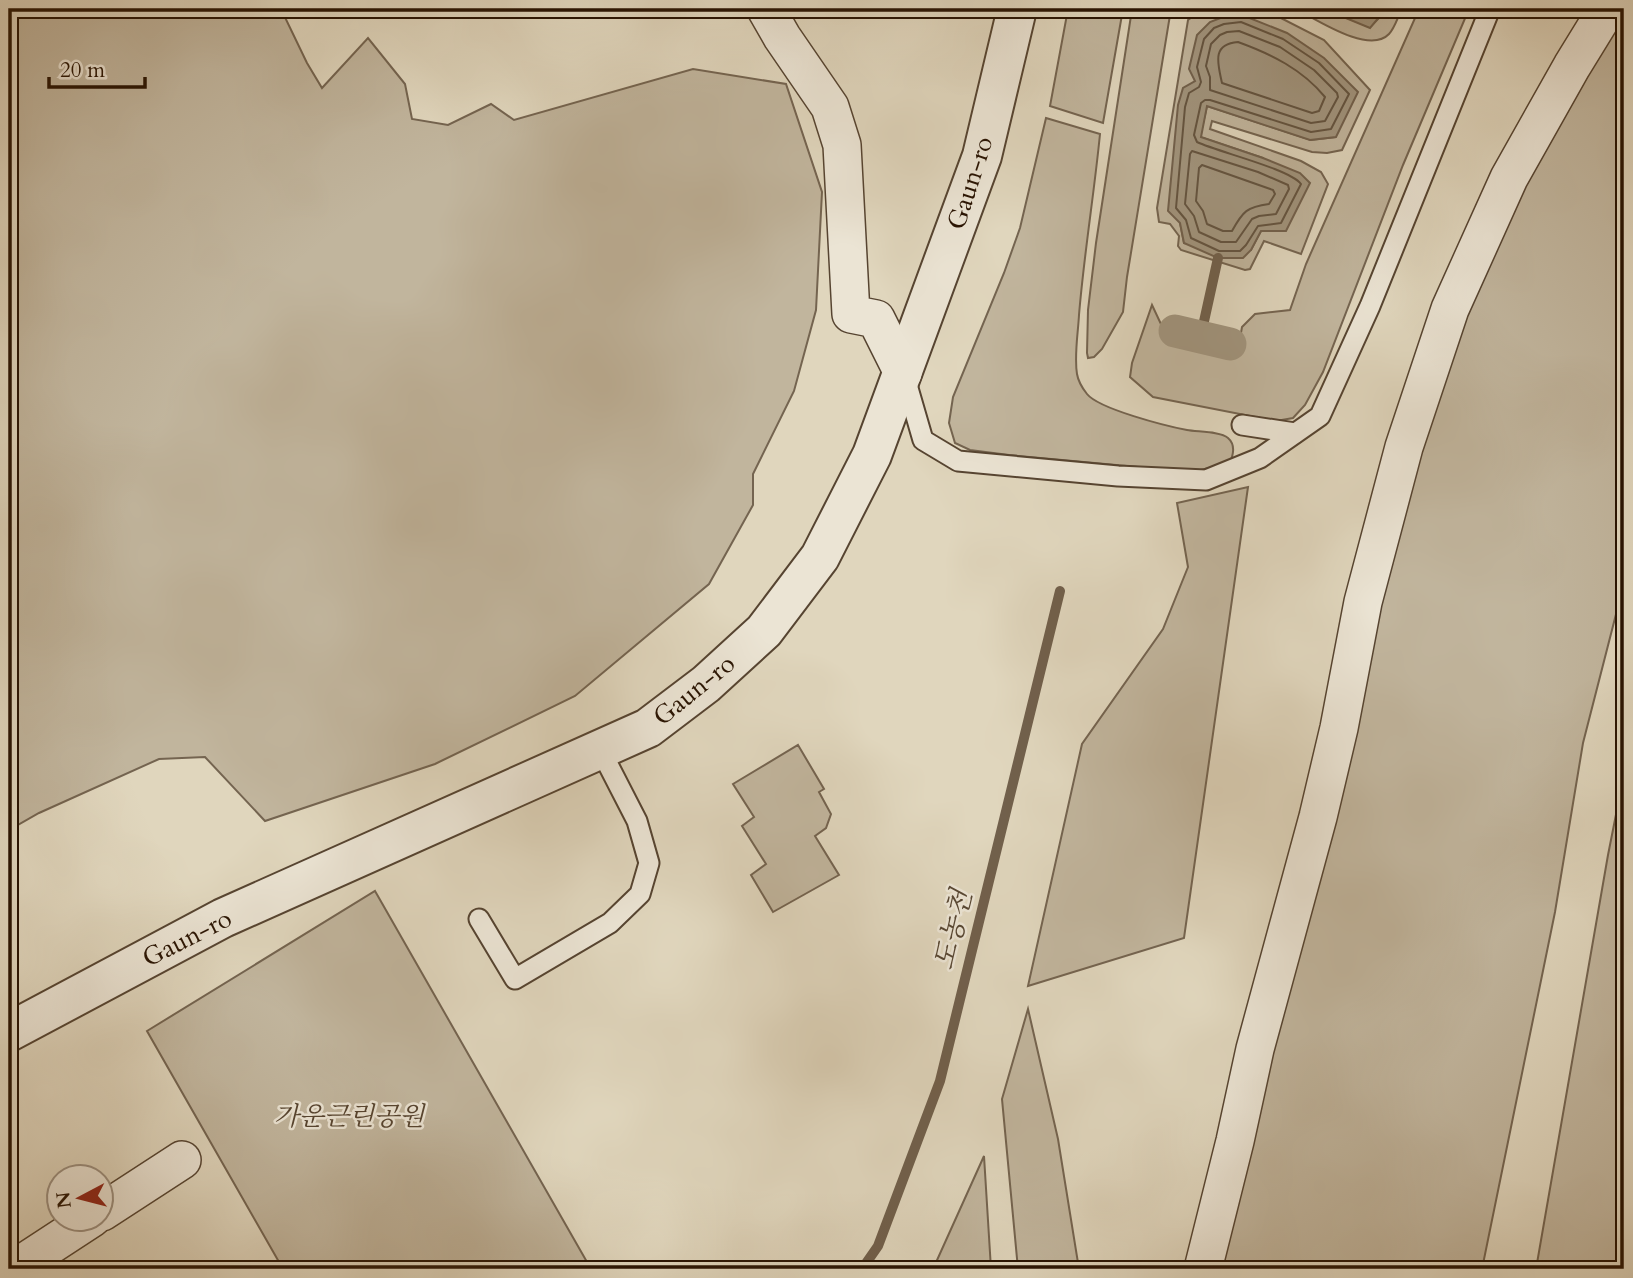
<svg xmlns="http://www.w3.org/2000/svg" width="1633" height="1278" viewBox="0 0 1633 1278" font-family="Cardo,'Noto Serif KR',serif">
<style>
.green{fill:#c1b59d;stroke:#746450;stroke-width:2;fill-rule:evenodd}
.water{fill:#a1947d;stroke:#71604c;stroke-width:2}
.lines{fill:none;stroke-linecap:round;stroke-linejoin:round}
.shore{stroke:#645440;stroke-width:2}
.stream{stroke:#71604c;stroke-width:10}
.canal{stroke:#a1947d;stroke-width:33}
.service-casing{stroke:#564431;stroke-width:23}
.minor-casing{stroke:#564431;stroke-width:40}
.tertiary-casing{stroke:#564431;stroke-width:42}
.service{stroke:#ebe4d4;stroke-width:19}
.minor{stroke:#ebe4d4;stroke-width:37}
.tertiary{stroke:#ebe4d4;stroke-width:38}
.labels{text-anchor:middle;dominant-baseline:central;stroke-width:5;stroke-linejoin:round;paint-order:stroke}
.street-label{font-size:26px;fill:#281302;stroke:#ebe4d4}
.park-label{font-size:26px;font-style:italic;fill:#564430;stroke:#ebe4d4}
.water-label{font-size:28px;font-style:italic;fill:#584733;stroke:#ebe4d4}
</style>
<rect width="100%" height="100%" fill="#e0d6bd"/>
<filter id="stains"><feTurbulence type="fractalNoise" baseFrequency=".00286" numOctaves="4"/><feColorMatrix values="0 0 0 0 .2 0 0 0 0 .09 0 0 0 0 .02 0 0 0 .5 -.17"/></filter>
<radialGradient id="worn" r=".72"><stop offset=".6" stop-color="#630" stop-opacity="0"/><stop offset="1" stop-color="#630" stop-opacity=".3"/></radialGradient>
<!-- green -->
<g class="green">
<polygon points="9,9 281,9 307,63 322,88 368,38 405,84 412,119 448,125 491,104 514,120 693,69 786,84 822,192 816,310 794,391 753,474 753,505 709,584 575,696 435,764 265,821 205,757 159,759 39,813 9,830"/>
<polygon points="1068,9 1123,9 1103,123 1050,106"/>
<polygon points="1132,9 1171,9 1127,277 1123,312 1102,349 1094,357 1088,358 1087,353 1088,310 1096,243"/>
<path d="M 1203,9 L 1242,9 L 1277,16 L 1324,40 L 1370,90 L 1342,150 L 1327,153 L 1312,152 L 1212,121 L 1210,129 L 1301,161 L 1321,172 L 1328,184 L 1301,254 L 1264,241 L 1250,269 L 1245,270 L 1181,250 L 1178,246 L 1179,236 L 1170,224 L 1159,222 L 1157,208 L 1188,20 ZM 1195,81 L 1336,137 L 1311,140 L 1207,106 L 1200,137 L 1263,158 L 1261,231 L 1251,250 L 1184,243 L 1180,223 Z"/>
<path d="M 1296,9 L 1324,9 L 1370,27 L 1384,13 L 1386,9 L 1402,9 C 1398,16 1395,28 1389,34 C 1369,55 1316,19 1296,9 Z"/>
<polygon points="1419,9 1469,9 1403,165 1323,372 1305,405 1293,418 1276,421 1153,397 1130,377 1132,363 1152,305 1167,337 1232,353 1239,344 1242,327 1255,314 1290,310 1306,264"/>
<polygon points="1624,9 1624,583 1583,743 1555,912 1482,1269 1218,1269 1437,367 1498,220"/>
<path d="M 1046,118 L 1100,134 C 1094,195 1084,254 1079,315 C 1078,334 1074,356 1077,374 C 1078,380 1083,389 1087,394 C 1099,409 1166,426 1187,430 C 1197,432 1220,431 1228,438 C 1236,445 1233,455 1230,463 L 1192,472 L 1009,455 L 970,450 L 955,443 L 949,423 L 953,397 L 1004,273 L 1020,228 Z"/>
<polygon points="1248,487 1184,938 1028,986 1082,744 1163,629 1188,567 1177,503"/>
<polygon points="798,745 824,789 819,792 831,814 826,828 815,836 839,875 773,912 751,875 766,864 742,826 754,817 733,784"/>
<polygon points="1624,774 1624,1269 1536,1269 1608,855"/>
<polygon points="375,891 591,1269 283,1269 147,1031"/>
<polygon points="1028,1009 1058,1139 1079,1269 1018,1269 1002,1099"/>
<polygon points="984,1156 991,1269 933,1269"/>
</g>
<!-- water -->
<g class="water">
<polygon points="1324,9 1386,9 1370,28"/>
<polygon points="1242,15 1287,33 1324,58 1358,92 1336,137 1310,140 1207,106 1201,137 1263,158 1300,173 1310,183 1286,231 1261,231 1251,250 1243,258 1218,258 1184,243 1180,223 1168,211 1178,105 1183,88 1195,81 1189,69 1197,35 1210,22 1223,17"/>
</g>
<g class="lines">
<!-- shore -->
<g class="shore">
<path d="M 1241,22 L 1283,39 L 1319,63 L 1349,94 L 1331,129 L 1311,132 L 1210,100 L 1205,100 L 1201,103 L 1194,135 L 1197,142 C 1218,152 1290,169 1301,184 L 1281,223 L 1258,226 L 1246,245 L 1240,251 L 1219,251 L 1191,238 L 1186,220 L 1176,208 L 1185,107 L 1189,93 L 1199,87 L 1201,82 L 1197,67 L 1204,39 L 1214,28 L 1224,24 Z"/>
<polygon points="1239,31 1280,47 1314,70 1337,93 1338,97 1325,121 1311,123 1210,90 1210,77 1206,66 1211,44 1220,35 1227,32"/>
<path d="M 1238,42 C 1271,54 1302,69 1325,97 L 1319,111 L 1312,113 L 1222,83 C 1218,64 1211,44 1238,42 Z"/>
<polygon points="1192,151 1258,172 1288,185 1289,189 1276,214 1259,216 1252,219 1236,242 1221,242 1199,232 1194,216 1185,204 1190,154"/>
<path d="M 1202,165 L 1273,190 L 1275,194 L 1269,204 C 1247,207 1243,211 1232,231 L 1223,231 L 1207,224 L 1203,211 L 1196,201 L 1199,168 Z"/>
</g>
<!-- stream -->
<g class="stream">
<polyline points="1199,344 1218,258"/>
<polyline points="862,1269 878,1246 940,1081 1060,591"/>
</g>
<!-- canal -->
<polyline class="canal" points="1175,331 1230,344"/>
<defs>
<g id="service">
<polyline points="905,378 923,440 958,461 1118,476 1206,480 1260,458 1320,416 1370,306 1490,9"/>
<polyline points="1242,425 1295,433"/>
<polyline points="479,919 515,979 610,923 640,894 649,863 637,821 600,749"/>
</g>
<g id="minor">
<polyline points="766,9 782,37 830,107 842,145 851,314 876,319 903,373"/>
<polyline points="102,1212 182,1160"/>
<polyline points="14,1269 92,1218"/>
<polyline points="1203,1269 1235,1141 1255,1049 1318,817 1339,728 1363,602 1404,447 1450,309 1509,178 1572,66 1607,9"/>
</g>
<polyline id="tertiary" points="9,1032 223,918 648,728 706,684 764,631 820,557 872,455 982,156 1017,9"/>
</defs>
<!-- service casing -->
<use href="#service" class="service-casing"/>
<!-- minor casing -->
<use href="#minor" class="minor-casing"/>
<!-- tertiary casing -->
<use href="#tertiary" class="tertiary-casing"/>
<!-- service -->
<use href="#service" class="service"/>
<!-- minor -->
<use href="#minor" class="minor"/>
<!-- tertiary -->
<use href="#tertiary" class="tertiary"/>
</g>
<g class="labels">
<!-- street labels -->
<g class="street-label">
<text transform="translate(970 183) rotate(-72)">Gaun-ro</text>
<text transform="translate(694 690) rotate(-39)">Gaun-ro</text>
<text transform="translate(187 938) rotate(-27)">Gaun-ro</text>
</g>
<!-- park labels -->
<g class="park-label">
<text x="349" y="1116">가운근린공원</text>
</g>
<!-- water labels -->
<g class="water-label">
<text transform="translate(953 930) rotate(-76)">도농천</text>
</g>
</g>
<!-- margin -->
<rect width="1633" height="1278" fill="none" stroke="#e0d6bd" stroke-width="35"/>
<rect x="10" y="10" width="1612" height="1257" fill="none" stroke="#281302" stroke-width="3.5"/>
<rect x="18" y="18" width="1598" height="1243" fill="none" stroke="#281302" stroke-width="2"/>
<!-- north arrow -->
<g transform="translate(80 1198) rotate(263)"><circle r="33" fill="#ebe4d4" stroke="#9d9080" stroke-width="2"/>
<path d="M0-5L12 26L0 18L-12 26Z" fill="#8f2418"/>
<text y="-10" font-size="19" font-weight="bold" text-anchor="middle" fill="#281302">N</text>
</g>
<!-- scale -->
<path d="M49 77v10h96v-10" fill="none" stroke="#281302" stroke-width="3.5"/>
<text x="60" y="77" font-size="21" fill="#281302" stroke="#ebe4d4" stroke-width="5" paint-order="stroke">20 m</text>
<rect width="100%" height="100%" filter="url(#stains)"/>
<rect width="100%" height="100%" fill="url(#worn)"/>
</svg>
